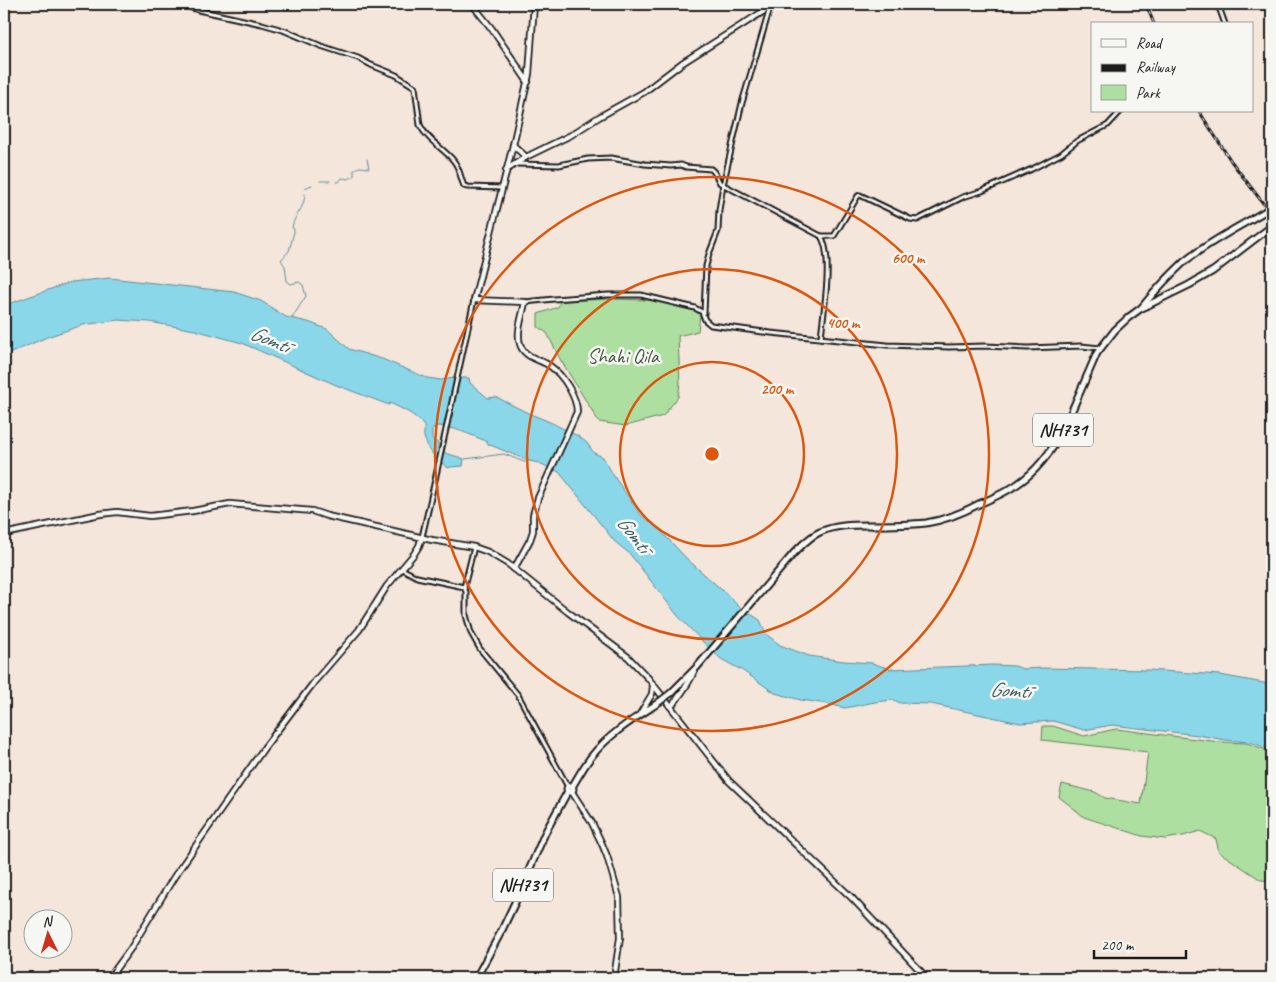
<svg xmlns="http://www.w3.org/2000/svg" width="1276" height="982" viewBox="0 0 1276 982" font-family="Caveat,sans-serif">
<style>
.green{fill:#acdfa0;stroke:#647e5e}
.water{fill:#8ad7ea;stroke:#5e8c98}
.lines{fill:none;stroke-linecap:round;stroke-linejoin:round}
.stream{stroke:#5e8c98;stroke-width:1}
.minor-casing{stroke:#1c1c1c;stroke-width:7}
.major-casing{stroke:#1c1c1c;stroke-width:8}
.highway-casing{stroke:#1c1c1c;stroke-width:9}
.minor{stroke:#f6f6f2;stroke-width:3}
.major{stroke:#f6f6f2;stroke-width:4.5}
.highway{stroke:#f6f6f2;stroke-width:5}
.rail-casing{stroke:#1c1c1c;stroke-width:3}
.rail{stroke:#f6f6f2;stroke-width:1;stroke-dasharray:4;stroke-linecap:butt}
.highway-bridge-casing{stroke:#1c1c1c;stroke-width:9;stroke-linecap:butt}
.highway-bridge{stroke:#f6f6f2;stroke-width:5}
.ring{fill:none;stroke:#de560d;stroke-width:2.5}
.labels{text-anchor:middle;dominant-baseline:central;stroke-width:5;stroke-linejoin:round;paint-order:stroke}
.shield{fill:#f6f6f2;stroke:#5d5d5c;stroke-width:1}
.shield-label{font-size:19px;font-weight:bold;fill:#1c1c1c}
.park-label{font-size:20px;fill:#475644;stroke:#f6f6f2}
.water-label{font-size:21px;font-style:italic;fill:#425d64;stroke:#f6f6f2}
.centre{fill:#de560d;stroke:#f6f6f2;stroke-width:2.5}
.ring-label{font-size:15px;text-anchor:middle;font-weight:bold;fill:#de560d;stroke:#f6f6f2;stroke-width:5;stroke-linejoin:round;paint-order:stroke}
</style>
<rect width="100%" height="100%" fill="#f5e6db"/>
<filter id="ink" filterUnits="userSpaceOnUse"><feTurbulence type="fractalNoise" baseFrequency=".02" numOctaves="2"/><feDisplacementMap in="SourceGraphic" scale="10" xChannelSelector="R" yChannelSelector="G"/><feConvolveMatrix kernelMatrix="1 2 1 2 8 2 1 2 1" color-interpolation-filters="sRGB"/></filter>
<g filter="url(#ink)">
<!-- green -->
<g class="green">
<path d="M 610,299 C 639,300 676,298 700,314 L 698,331 L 678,336 L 680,384 L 678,397 L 663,416 L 626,426 L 599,422 L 560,359 L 547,333 L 538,327 L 538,314 L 558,307 L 560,301 Z"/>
<polygon points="1043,726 1053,726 1084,736 1116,729 1220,742 1247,743 1272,752 1272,881 1261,880 1219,852 1216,839 1200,831 1183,836 1165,839 1142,836 1084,817 1072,807 1059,797 1062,784 1095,792 1105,798 1141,804 1148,752 1042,740"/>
</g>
<!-- water -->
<path class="water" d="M 110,278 L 234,292 L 261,301 L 286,317 L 308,322 L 327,329 L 349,349 L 382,359 L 427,378 L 441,380 L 454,378 L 469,378 L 470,383 L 488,398 L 496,397 L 528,413 L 550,422 L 578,436 L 587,443 L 594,453 L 603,457 L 615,478 L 641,515 L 656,526 L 687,559 L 731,598 L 738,606 L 760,620 L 766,634 L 780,645 L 809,656 L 844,661 L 872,663 L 890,669 L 993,665 L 1015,666 L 1023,669 L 1042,668 L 1148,670 L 1220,675 L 1264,683 L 1272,686 L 1272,750 L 1250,742 L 1225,740 L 1198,735 L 1112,725 L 1084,730 L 1053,721 L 1020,723 L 931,704 L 900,703 L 894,700 L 875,702 L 845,708 L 828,704 L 801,700 L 775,693 L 743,671 L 721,659 L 703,642 L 678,616 L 630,554 L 615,542 L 559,472 L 539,463 L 529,461 L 488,444 L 486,441 C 470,435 453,426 436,426 L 432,430 L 432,439 L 438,443 L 438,449 C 446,455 455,455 464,459 L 463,466 L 451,467 L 448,468 C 436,458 429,453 424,437 C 423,433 426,429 423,425 C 417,415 400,408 390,403 L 389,405 L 336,385 L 242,343 L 195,330 L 149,322 L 118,320 L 83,325 L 47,337 L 4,356 L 4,308 L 11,303 L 71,282 Z"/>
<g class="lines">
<!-- stream -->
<g class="stream">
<polyline points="320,181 330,181"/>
<path d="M 336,182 L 339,182 L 342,178 L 348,179 L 354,176 L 354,170 C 359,165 363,168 369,168 L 367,159"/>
<polyline points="305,188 307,187 312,185"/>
<path d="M 292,318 L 306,296 L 303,285 L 299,282 L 291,284 L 287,281 L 285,266 L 281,260 L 289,251 L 294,232 L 294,229 L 292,228 C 294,214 304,211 305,194"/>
<polyline points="465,459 504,454 524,462 528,461"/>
</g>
<defs>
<g id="minor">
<path d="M 179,4 L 198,10 L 262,24 L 283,30 L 321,46 L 358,58 L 371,65 L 396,75 L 415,87 L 420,125 C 427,140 443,148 453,160 C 460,168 460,177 464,186 L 468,187 L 502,188"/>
<polyline points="1215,4 1220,10 1225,24"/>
<path d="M 516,164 L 559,165 L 588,159 L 611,158 L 645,164 L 671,166 L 681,165 L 686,167 L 711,169 L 714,172 L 720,183 L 821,236 C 834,257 823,313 821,338"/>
<polyline points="821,236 834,236 858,196 860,195 910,219 917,220 963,197 982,191 1032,169 1061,154 1077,141 1108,125 1121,111"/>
<polyline points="525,302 554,299 608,295 641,295 695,308 702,312 705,320 711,325 771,333 887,345 949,347 985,346 1028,348 1081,346 1100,348"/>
<polyline points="704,313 706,266 709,254 718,231 719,210 723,185 742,103 770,8"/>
<polyline points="422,537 435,480 474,300"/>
<polyline points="402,569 417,577 464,587 466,592 466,615 471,633 480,649 518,695 568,787"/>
<polyline points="464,587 474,547"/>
</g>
<g id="major">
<polyline points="472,4 492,29 528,82"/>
<polyline points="513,145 526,157"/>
<polyline points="506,170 526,157 571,135 599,117 644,92 682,63 775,4"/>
<polyline points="4,534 100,514 117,512 150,516 193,511 230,504 312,511 327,516 385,529 432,540 474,547 488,552 508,564 568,612 628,657 648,678 729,781 852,898 927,978"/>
<path d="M 514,569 L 530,540 L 533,531 L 533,515 L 538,498 L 577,412 C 577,397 563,375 550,366 C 540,359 524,358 520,344 C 516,331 523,315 525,302 L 474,300 L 513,145 L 529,74 L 534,4"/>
<path d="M 671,707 C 680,695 689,685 694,671"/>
<polyline points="640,714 652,694 653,686"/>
<polyline points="572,792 592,823 602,844 607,856 619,897 620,938 614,978"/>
<polyline points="109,978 131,948 174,877 264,748 315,681 359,630 387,586 414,554 419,546 422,537"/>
</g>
<g id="highway">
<path d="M 1142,307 C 1155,291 1169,276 1184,262 C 1211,240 1243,225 1272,207"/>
<path d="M 671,693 L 697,667 L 794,553 C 802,545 810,536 820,532 C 835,525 852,525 869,525 C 888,525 907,525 926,523 C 945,520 962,513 979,504 C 993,498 1007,492 1019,483 C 1038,470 1052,450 1063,431 L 1097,353 L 1115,330 L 1129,317 L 1140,309 L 1189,285 L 1213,271 L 1272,226"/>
<circle cx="570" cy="789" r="3"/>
<path d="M 572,787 C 578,777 584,766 591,757 C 608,735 632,720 655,705"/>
<polyline points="476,978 501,932 518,896 545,833 568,791"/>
</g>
</defs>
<!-- minor casing -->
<use href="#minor" class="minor-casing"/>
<!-- major casing -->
<use href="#major" class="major-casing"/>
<!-- highway casing -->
<use href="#highway" class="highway-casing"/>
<!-- minor -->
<use href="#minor" class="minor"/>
<!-- major -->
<use href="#major" class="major"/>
<!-- highway -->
<use href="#highway" class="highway"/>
<defs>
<g id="rail">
<polyline points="1146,4 1154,24"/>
<polyline points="1199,111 1231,161 1272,215"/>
</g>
</defs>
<!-- rail casing -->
<use href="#rail" class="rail-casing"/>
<!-- rail -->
<use href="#rail" class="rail"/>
<defs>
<polyline id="highway-bridge" points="655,705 671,693"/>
</defs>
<!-- highway-bridge casing -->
<use href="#highway-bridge" class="highway-bridge-casing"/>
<!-- highway-bridge -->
<use href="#highway-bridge" class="highway-bridge"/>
</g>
</g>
<!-- distance rings -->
<g class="ring">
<circle cx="712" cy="454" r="92"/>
<circle cx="712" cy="454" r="185"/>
<circle cx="712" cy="454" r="277"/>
</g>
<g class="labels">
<!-- shield labels -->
<g class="shield">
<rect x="1033" y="413.5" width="60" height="33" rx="4"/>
<rect x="493" y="868.5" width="60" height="33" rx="4"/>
</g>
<g class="shield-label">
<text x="1063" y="430">NH731</text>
<text x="523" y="885">NH731</text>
</g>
<!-- park labels -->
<g class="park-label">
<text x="623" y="356">Shahi Qila</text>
</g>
<!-- water labels -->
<g class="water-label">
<text transform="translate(270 339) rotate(22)">Gomtī</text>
<text transform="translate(634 534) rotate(52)">Gomtī</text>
<text transform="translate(1010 690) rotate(3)">Gomtī</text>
</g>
</g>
<circle cx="712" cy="454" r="8" class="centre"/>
<g class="ring-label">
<text x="908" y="263">600 m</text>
<text x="843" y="328">400 m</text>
<text x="777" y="394">200 m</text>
</g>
<!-- margin -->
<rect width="1276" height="982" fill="none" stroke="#f6f6f2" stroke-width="20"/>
<rect x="10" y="10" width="1256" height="962" fill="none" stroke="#1c1c1c" stroke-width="2" filter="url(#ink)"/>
<!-- legend -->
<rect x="1091" y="22" width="162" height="90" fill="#f6f6f2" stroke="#9f9f9c"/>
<rect x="1101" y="39" width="25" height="8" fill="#f6f6f2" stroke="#9f9f9c"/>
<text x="1136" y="48" font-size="15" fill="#1c1c1c">Road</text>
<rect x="1101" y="64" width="25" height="8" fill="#1c1c1c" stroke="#9f9f9c"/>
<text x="1136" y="72" font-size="15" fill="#1c1c1c">Railway</text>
<rect x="1101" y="85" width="25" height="15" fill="#acdfa0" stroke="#9f9f9c"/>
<text x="1136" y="98" font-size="15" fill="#1c1c1c">Park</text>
<!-- north arrow -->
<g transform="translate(48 934) rotate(355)"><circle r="24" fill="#f6f6f2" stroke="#9f9f9c"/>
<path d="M0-4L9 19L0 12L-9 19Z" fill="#c8321e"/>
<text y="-8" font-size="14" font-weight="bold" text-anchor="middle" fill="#1c1c1c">N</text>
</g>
<!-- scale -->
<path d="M1094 950v8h92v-8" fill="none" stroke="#1c1c1c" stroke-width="2.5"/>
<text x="1101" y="950" font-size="15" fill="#1c1c1c" stroke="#f6f6f2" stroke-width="4" paint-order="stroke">200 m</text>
</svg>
